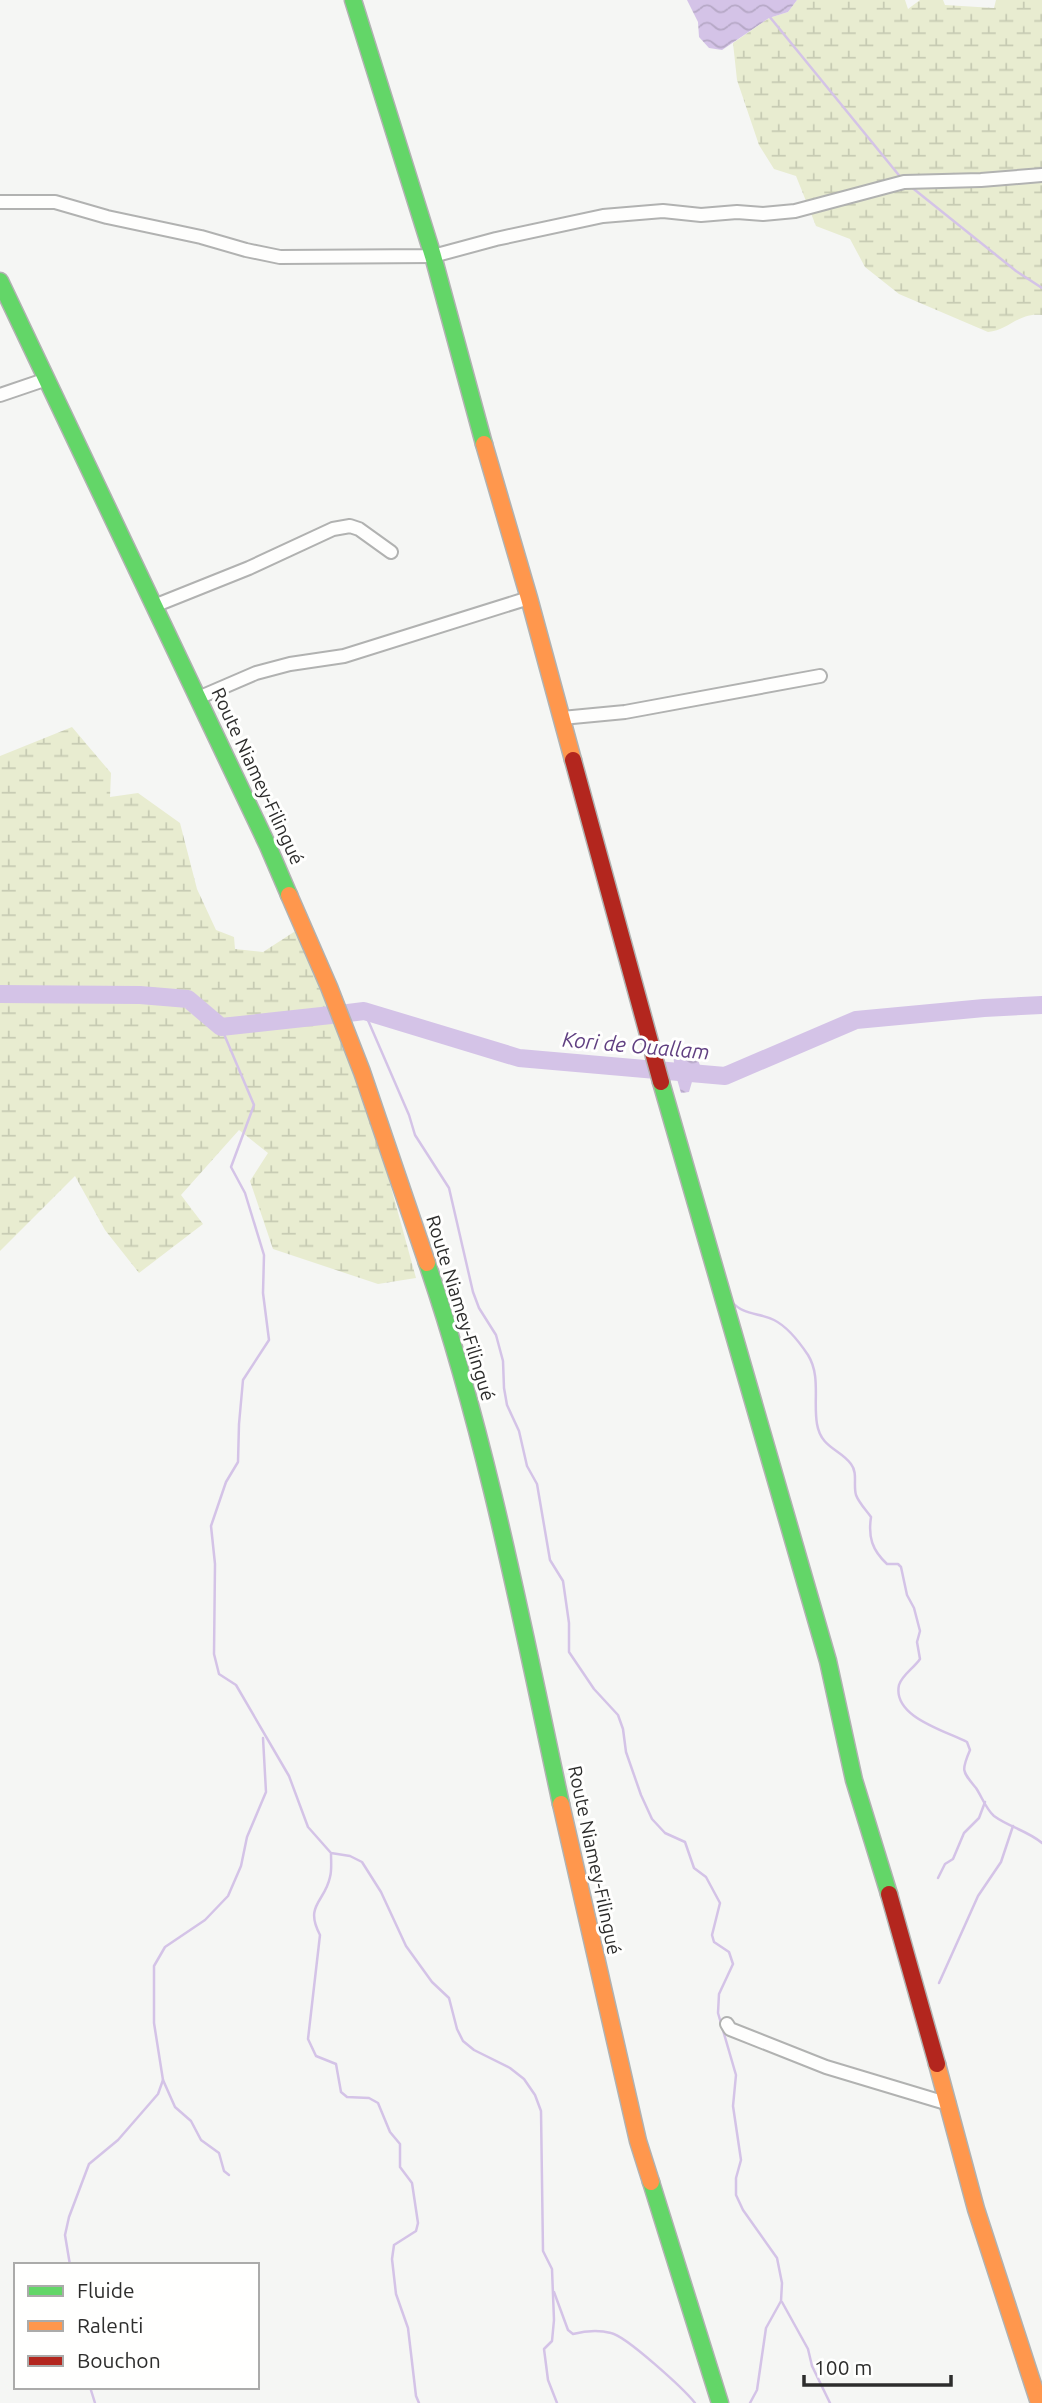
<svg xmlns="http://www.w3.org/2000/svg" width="1042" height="2403" viewBox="0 0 1042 2403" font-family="Ubuntu,sans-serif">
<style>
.wetland{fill:url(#wetland-marsh)}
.water{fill:url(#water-waves)}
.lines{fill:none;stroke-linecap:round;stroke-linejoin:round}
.stream{stroke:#d4c3e7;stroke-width:2.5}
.river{stroke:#d4c3e7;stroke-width:18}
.street-casing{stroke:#b1b2b1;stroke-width:16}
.fast-casing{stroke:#b1b2b1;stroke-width:19}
.slow-casing{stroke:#b1b2b1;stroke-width:19}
.jam-casing{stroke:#b1b2b1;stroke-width:19}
.street{stroke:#fefefd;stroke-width:12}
.fast{stroke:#63d668;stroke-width:16}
.slow{stroke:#ff974d;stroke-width:16}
.jam{stroke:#b3261e;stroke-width:16}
.labels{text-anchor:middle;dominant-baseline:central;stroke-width:6;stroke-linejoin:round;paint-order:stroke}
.street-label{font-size:19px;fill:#2d2d2c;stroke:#fffffe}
.water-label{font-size:21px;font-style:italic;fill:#614082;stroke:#fffffe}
</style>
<defs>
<pattern id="wetland-marsh" width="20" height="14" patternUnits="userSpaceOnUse" patternTransform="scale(1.75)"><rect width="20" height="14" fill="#e8ecd0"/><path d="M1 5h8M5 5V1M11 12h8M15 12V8" fill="none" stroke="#c7cbb3"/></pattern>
<pattern id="water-waves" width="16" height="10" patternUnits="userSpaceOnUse" patternTransform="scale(1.75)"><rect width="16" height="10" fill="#d4c3e7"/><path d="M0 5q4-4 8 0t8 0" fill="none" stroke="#b6a8c6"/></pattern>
</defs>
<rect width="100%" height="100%" fill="#f5f6f4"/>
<!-- wetland -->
<g class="wetland">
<path d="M 797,0 L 905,0 L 908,9 L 920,0 L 943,0 L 945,5 L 994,8 L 996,0 L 1042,0 L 1042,315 C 1018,312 1010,330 988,332 L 899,294 L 865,267 L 850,239 L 816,226 L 796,176 L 774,169 L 759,145 L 737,80 L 733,43 L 769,18 L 788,12 Z"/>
<polygon points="72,727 111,773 110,797 138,793 180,823 197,889 216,930 234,937 235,949 263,952 297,930 375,1129 416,1278 378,1284 273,1249 250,1181 268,1153 239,1130 181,1195 203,1224 139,1273 105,1230 75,1176 0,1251 0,756"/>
</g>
<!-- water -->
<g class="water">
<polygon points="687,0 797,0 788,12 769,18 722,50 709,48 699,37 698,22"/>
<polygon points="682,1040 686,1052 696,1055 701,1068 694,1075 689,1092 681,1093 675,1072 672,1044"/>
</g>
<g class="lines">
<!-- stream -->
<g class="stream">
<polyline points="769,16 902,179"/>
<polyline points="910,186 1016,271 1042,288"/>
<polyline points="364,1011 409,1115 415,1135 449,1188 473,1292 479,1308 496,1335 503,1361 504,1388 507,1405 519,1431 527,1466 537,1484 550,1560 563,1581 569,1623 569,1652 594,1689 618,1715 623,1729 626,1752 641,1795 652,1819 665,1833 685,1842 694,1868 706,1877 720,1903 712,1935 714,1942 729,1952 733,1964 719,1994 718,2013 736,2075 733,2106 741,2160 736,2178 736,2195 743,2210 777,2258 782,2283 781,2301 766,2328 757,2390 750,2403"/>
<polyline points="221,1027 254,1105 231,1167 245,1193 264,1255 263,1293 269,1340 243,1380 239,1424 238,1462 226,1482 211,1526 215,1564 214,1654 219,1674 236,1685 289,1776 308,1827 331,1853 350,1856 362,1862 381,1892 406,1946 432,1982 449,1998 457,2029 463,2041 474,2050 510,2068 524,2079 535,2095 541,2111 543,2251 552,2269 554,2320 552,2341 544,2349 548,2380 557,2403"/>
<path d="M 713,1238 L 731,1301 C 744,1316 758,1312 774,1320 C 788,1327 800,1343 808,1355 C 821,1376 813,1401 817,1424 C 821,1448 840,1449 851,1464 C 858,1473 853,1485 856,1495 C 859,1503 866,1510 871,1517 C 868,1537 872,1550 887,1564 L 898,1564 L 901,1567 L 907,1595 L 914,1608 L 920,1631 L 917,1642 L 920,1659 C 914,1668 902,1675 899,1685 C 892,1717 946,1731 967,1742 L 970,1750 C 961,1771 962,1771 976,1788 C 982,1797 986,1809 994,1816 C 1009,1827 1028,1831 1042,1843"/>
<path d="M 331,1854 C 331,1861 332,1870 330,1877 C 325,1902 304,1905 320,1935 L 308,2039 L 316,2056 L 336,2064 L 341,2092 L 347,2097 L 369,2098 L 378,2103 L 390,2132 L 400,2144 L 400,2167 L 412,2183 L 418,2223 L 416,2231 L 394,2245 L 392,2259 L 396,2294 L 408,2328 L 416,2396 L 419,2403"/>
<polyline points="938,1878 945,1864 953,1859 964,1833 979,1818 985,1802"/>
<polyline points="939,1983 978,1896 1001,1862 1013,1826"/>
<polyline points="163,2080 175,2107 191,2121 201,2140 219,2153 224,2171 229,2175"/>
<polyline points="70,2265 65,2235 69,2217 89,2164 118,2140 158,2094 163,2080 154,2023 154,1966 165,1947 205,1920 228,1896 241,1866 247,1837 266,1792 263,1738"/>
<path d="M 554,2292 L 568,2330 L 573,2334 C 585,2331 599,2330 611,2333 C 626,2336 684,2389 695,2403"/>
<polyline points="782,2302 808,2349 812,2366 830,2403"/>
<polyline points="90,2387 95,2403"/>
</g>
<!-- river -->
<g class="river">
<polyline points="0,994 140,995 188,999 221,1027 331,1015"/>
<polyline points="348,1013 364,1011 519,1058 725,1076 856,1020 984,1008 1042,1005"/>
</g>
<defs>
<g id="street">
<polyline points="0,202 55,202 107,217 201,237 246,250 280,257 433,256 496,239 603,216 663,211 701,215 737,212 763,214 795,211 904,182 981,180 1042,175"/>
<polyline points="0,395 47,379"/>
<polyline points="154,606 249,568 333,529 350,526 359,529 391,552"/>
<polyline points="198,698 256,673 290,664 344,656 529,598"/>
<polyline points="562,718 625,712 820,676"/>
<polyline points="727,2024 730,2029 826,2067 949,2104"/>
</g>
<g id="fast">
<polyline points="353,0 433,256 484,444"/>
<polyline points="0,281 268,846 289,895"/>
<polyline points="661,1082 828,1661 854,1780 889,1894"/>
<path d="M 427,1263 C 487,1439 522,1623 561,1804"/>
<polyline points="651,2182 720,2403"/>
</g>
<g id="slow">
<polyline points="484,444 529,598 573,760"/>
<polyline points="289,895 329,987 362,1072 427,1263"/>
<polyline points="561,1804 638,2141 651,2182"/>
<polyline points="937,2064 976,2209 1039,2403"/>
</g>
<g id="jam">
<polyline points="573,760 661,1082"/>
<polyline points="889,1894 937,2064"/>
</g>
</defs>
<!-- street casing -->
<use href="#street" class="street-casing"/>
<!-- fast casing -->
<use href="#fast" class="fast-casing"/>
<!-- slow casing -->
<use href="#slow" class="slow-casing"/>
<!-- jam casing -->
<use href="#jam" class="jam-casing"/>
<!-- street -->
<use href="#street" class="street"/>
<!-- fast -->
<use href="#fast" class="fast"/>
<!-- slow -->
<use href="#slow" class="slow"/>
<!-- jam -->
<use href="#jam" class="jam"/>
</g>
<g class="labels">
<!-- street labels -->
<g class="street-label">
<text transform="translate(258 776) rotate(65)">Route Niamey-Filingué</text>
<text transform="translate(461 1308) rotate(73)">Route Niamey-Filingué</text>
<text transform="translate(595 1860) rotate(78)">Route Niamey-Filingué</text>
</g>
<!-- water labels -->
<g class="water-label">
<text transform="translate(636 1045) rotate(5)">Kori de Ouallam</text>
</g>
</g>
<!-- legend -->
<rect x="14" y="2263" width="245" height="126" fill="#fffffe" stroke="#ababaa" stroke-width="2"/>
<rect x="28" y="2286" width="35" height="10" fill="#63d668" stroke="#ababaa" stroke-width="2"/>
<text x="77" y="2298" font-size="21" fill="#2d2d2c">Fluide</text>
<rect x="28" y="2321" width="35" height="10" fill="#ff974d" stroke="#ababaa" stroke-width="2"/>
<text x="77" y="2333" font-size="21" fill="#2d2d2c">Ralenti</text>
<rect x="28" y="2356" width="35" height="10" fill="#b3261e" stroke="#ababaa" stroke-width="2"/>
<text x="77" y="2368" font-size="21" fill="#2d2d2c">Bouchon</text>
<!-- scale -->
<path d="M804 2375v10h147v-10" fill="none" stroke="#2d2d2c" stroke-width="3.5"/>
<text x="814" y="2375" font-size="21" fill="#2d2d2c" stroke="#fffffe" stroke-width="5" paint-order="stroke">100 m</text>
</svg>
